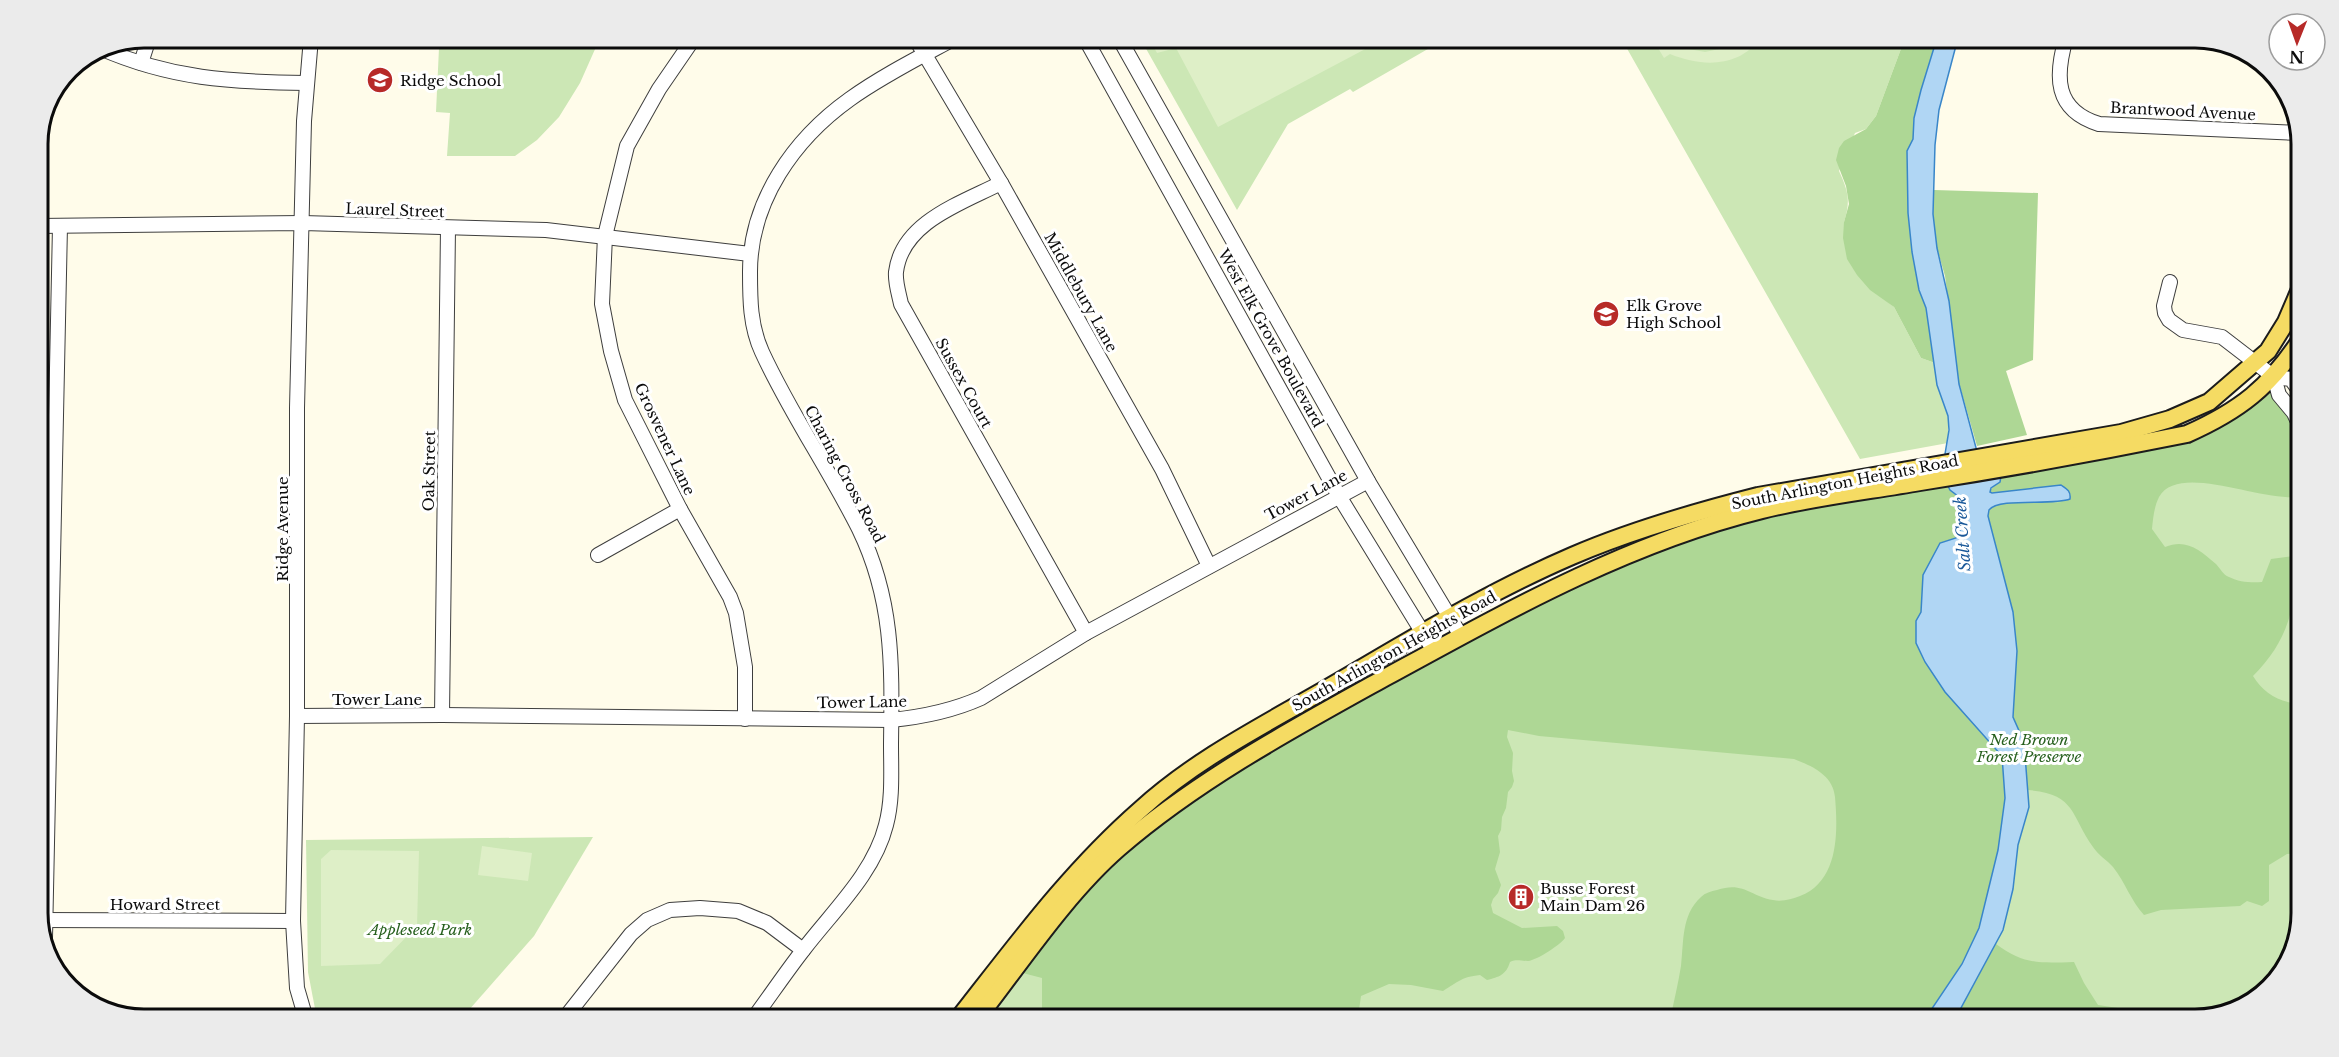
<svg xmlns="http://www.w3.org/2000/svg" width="2339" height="1057" viewBox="0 0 2339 1057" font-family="'Libre Baskerville',serif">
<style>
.green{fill:#cce7b5}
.forest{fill:#aed795}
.pitch{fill:#deefc7}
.water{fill:#b0d6f4;stroke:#3986c9;stroke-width:1.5}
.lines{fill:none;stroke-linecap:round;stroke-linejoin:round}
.minor-casing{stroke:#3e3e3e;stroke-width:16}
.major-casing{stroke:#1c1c1c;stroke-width:20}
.minor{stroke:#fff;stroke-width:14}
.major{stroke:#f5db63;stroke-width:16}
.labels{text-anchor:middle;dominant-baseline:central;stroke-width:6;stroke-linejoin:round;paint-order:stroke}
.poi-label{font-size:15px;fill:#0b0b0b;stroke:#fff;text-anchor:start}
.street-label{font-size:15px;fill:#0b0b0b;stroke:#fff}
.park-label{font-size:15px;font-style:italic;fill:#27601e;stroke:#fff}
.water-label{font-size:16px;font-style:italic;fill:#195899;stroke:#fff}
.rim{fill:none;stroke:#0b0b0b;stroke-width:3}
</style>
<rect width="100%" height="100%" fill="#fffcea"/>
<!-- green -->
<g class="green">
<polygon points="450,38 600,38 580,83 559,117 537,140 515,156 447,156 450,113 436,112 439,48"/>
<polygon points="1140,38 1447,38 1353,92 1350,89 1288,124 1237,210"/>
<path d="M 1621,38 L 1905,38 L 1876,116 L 1866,129 L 1855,133 L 1839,171 C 1848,191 1851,200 1844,222 L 1883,298 L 1894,307 L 1921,358 L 1935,363 L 1937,385 L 1948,416 L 1948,443 L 1860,459 Z"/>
<polygon points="2117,457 2296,497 2301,496 2301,555 2298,555 2299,598 2301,597 2301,913 2293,954 2254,1001 2195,1019 977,1019 1138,847"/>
<polygon points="593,837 534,936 461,1019 317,1019 308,972 306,840"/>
</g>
<!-- forest -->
<g class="forest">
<polygon points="1905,38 1937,38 1921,90 1914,118 1913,139 1907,157 1909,176 1908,213 1912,252 1919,290 1926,308 1935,363 1921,358 1894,307 1870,290 1857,275 1847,259 1843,238 1844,222 1849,204 1846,186 1836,160 1839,148 1844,141 1866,129 1876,116"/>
<polygon points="1934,190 2038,193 2033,360 2006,371 2027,435 1977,446 1959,383 1945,276 1937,248 1933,214"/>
<path d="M 2274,377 L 2301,425 L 2301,496 C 2266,505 2180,461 2159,497 C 2154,507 2153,519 2152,529 L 2165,547 C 2186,538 2200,550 2216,564 C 2220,568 2223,575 2229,577 C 2239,582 2251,583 2262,582 L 2271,559 L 2301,555 L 2301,597 L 2293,601 C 2288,631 2275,654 2253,676 C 2264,694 2281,703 2301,704 L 2301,853 L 2287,854 L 2269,865 L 2269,901 L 2262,906 L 2247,901 L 2240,906 L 2161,910 L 2144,915 C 2131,901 2125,882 2113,867 C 2107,860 2098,855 2093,847 C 2070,814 2076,794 2028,790 L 2024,742 L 2013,717 L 2017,651 L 2013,612 L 1988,516 L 1991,506 L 1997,504 L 2039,501 L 2062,503 L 1989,492 L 2001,476 L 2187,434 Z"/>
<path d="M 1945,477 L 1963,503 L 1966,513 L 1964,523 L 1956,538 L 1923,574 L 1921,612 L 1916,621 L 1945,692 L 2002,757 L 2005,798 L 1998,850 L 1979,928 L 1962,963 L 1925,1019 L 1670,1019 C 1674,1002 1678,984 1681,966 C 1684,942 1681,915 1701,897 C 1705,893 1711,891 1717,890 C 1743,881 1750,896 1773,900 C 1782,902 1792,899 1800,896 C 1839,881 1838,832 1835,797 C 1833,775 1812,766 1794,759 L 1539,736 L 1508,730 L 1507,737 L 1513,753 L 1512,771 L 1514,781 L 1512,787 L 1508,792 L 1506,808 L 1502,817 L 1501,830 L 1498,836 L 1500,852 L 1495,869 L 1501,885 L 1498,893 L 1493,899 L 1491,905 L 1493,913 L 1522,928 L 1557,926 L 1563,931 L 1565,938 C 1560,945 1537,960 1528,961 C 1520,961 1517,959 1510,962 C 1506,975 1499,977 1487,980 L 1480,975 C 1461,977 1458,982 1443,991 L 1411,985 L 1389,984 L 1361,996 L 1359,1010 L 1364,1019 L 1042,1019 L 1042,978 L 1015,971 L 1120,847 L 1317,716 L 1677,535 Z"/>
<path d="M 1996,944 C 2024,965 2040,963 2074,962 L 2084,983 L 2098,1005 L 2118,1008 L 2115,1019 L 1955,1019 Z"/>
</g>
<!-- pitch -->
<g class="pitch">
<polygon points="1149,38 1366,38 1371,46 1218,127 1176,48 1157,53"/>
<path d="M 1652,38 L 1669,38 L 1689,49 L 1705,52 L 1729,47 L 1744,38 L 1761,38 C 1738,68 1702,67 1670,54 L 1664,58 Z"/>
<polygon points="482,846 532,853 528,881 478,875"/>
<polygon points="331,850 419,851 417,926 380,964 321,966 321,859"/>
</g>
<!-- water -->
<path class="water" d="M 1937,38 L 1958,38 L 1939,110 L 1935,145 L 1933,214 L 1937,248 L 1949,301 L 1959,384 L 1979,459 L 2001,476 L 2000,482 L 1991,488 L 1990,492 L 1992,493 L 2061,485 C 2067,489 2071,491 2070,499 C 2053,506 1999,497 1989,510 L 1988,516 L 2013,612 L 2017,651 L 2013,717 L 2024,742 L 2029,807 L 2018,845 L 2013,889 L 2003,930 L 1955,1019 L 1925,1019 L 1962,964 L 1979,928 L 1998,850 L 2005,798 L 2002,756 L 1945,692 L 1925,662 L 1916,643 L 1916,621 L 1921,612 L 1923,575 L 1940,543 L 1956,538 L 1964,523 L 1966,513 L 1959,497 L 1950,490 L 1946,482 L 1943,466 L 1949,430 L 1948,416 L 1937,385 L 1926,308 L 1919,290 L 1912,252 L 1908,213 L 1907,151 L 1913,139 L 1914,118 L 1921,90 Z"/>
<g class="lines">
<defs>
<g id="minor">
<polyline points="694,38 659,89 627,146 605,236 602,304 611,351 625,400 680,509 730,597 736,613 745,667 745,719"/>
<polyline points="915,38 1001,183 1162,469 1209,566"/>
<polyline points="1085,38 1339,496 1434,651"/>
<polyline points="1119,38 1368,481 1461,636"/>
<path d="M 2066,38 C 2055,76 2054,110 2099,124 L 2300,133"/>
<path d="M 100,48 C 171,79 230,82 306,83"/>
<polyline points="141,63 149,38"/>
<path d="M 1001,183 C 962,203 902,222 896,272 C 895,282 899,294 901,304 L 1086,633"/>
<polyline points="38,226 303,223 546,230 750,254"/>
<polyline points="2170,282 2164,306 2165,313 2169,320 2183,330 2222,337 2274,377 2291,379 2301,393"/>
<polyline points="2274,377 2279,395 2294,413 2301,428"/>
<polyline points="598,555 680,509"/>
<polyline points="442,715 448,228"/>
<path d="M 297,716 L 442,715 L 891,720 C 922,717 952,711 981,698 L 1086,633 L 1368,481"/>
<polyline points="38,920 293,921"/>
<polyline points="45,938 60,226"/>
<polyline points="306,1019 297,988 293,921 297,716 297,408 304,121 311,38"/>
<polyline points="564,1019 631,934 647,920 670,910 700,908 738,911 767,923 803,950"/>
<path d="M 753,1019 C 770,996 786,972 804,949 C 833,911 874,873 886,825 C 893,799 891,771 891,744 C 892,667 894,601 859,529 C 829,469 790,413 762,352 C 750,326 750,299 750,272 C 750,201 794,139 850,99 C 882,76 920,57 955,38"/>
</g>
<g id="major">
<path d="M 958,1019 C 1016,945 1070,871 1141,809 C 1196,759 1262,726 1326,689 C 1407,642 1486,593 1572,556 C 1632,530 1695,512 1758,496 L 2121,433 L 2170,419 L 2209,402 L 2268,351 L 2286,322 L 2301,287"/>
<path d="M 977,1019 C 1020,964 1066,894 1119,848 C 1199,779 1296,727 1388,676 C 1509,610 1628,543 1762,510 C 1814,497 1868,491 1920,482 C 2009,468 2098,452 2187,434 C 2239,411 2270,387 2301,339"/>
</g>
</defs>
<!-- minor casing -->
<use href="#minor" class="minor-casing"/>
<!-- major casing -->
<use href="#major" class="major-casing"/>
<!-- minor -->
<use href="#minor" class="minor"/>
<!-- major -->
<use href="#major" class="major"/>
</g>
<!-- icons -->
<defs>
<symbol id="school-disc" viewBox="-11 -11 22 22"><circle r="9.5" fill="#b72a28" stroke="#fff"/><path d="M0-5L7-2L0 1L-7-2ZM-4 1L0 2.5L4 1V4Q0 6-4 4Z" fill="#fff"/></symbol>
<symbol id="building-disc" viewBox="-11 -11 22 22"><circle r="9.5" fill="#b72a28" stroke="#fff"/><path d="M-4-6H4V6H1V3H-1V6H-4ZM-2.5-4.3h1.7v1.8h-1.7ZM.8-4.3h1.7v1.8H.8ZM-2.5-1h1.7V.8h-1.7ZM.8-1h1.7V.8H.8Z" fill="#fff"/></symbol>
</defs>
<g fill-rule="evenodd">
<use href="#school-disc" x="365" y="65" width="30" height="30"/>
<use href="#school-disc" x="1591" y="299" width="30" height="30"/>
<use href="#building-disc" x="1506" y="882" width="30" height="30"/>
</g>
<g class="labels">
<!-- poi labels -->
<g class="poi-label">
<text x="400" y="80">Ridge School</text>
<text x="1626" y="305">Elk Grove<tspan x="1626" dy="17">High School</tspan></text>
<text x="1540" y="888">Busse Forest<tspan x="1540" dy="17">Main Dam 26</tspan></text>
</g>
<!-- street labels -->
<g class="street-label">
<text transform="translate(2183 111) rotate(3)">Brantwood Avenue</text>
<text transform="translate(395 210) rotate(2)">Laurel Street</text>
<text transform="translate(1081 292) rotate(61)">Middlebury Lane</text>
<text transform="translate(1271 338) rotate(61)">West Elk Grove Boulevard</text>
<text transform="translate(964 383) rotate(61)">Sussex Court</text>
<text transform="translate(665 439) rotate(65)">Grosvener Lane</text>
<text transform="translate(429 471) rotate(-89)">Oak Street</text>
<text transform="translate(845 474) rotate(62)">Charing Cross Road</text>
<text transform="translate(1845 482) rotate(-11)">South Arlington Heights Road</text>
<text transform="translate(1306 495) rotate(-28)">Tower Lane</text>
<text transform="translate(282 529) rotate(-90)">Ridge Avenue</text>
<text transform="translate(1394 651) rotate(-29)">South Arlington Heights Road</text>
<text x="377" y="699">Tower Lane</text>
<text transform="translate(862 702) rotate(-1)">Tower Lane</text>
<text x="165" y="904">Howard Street</text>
</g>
<!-- park labels -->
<g class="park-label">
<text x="2029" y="739">Ned Brown<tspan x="2029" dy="17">Forest Preserve</tspan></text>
<text x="420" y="929">Appleseed Park</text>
</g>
<!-- water labels -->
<g class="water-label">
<text transform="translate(1962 534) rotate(-94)">Salt Creek</text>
</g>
</g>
<!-- crop -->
<path d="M0 0H2339V1057H0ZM144 48H2195A96 96 0 0 1 2291 144V913A96 96 0 0 1 2195 1009H144A96 96 0 0 1 48 913V144A96 96 0 0 1 144 48Z" fill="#ebebeb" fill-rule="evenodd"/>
<path class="rim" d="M144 48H2195A96 96 0 0 1 2291 144V913A96 96 0 0 1 2195 1009H144A96 96 0 0 1 48 913V144A96 96 0 0 1 144 48Z"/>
<!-- north arrow -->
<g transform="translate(2297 42) rotate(181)"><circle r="28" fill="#ffffff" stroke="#9d9d9d" stroke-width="1.5"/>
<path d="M0-4.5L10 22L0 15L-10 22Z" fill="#b72a28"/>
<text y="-9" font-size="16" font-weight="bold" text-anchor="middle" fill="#0b0b0b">N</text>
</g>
</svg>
